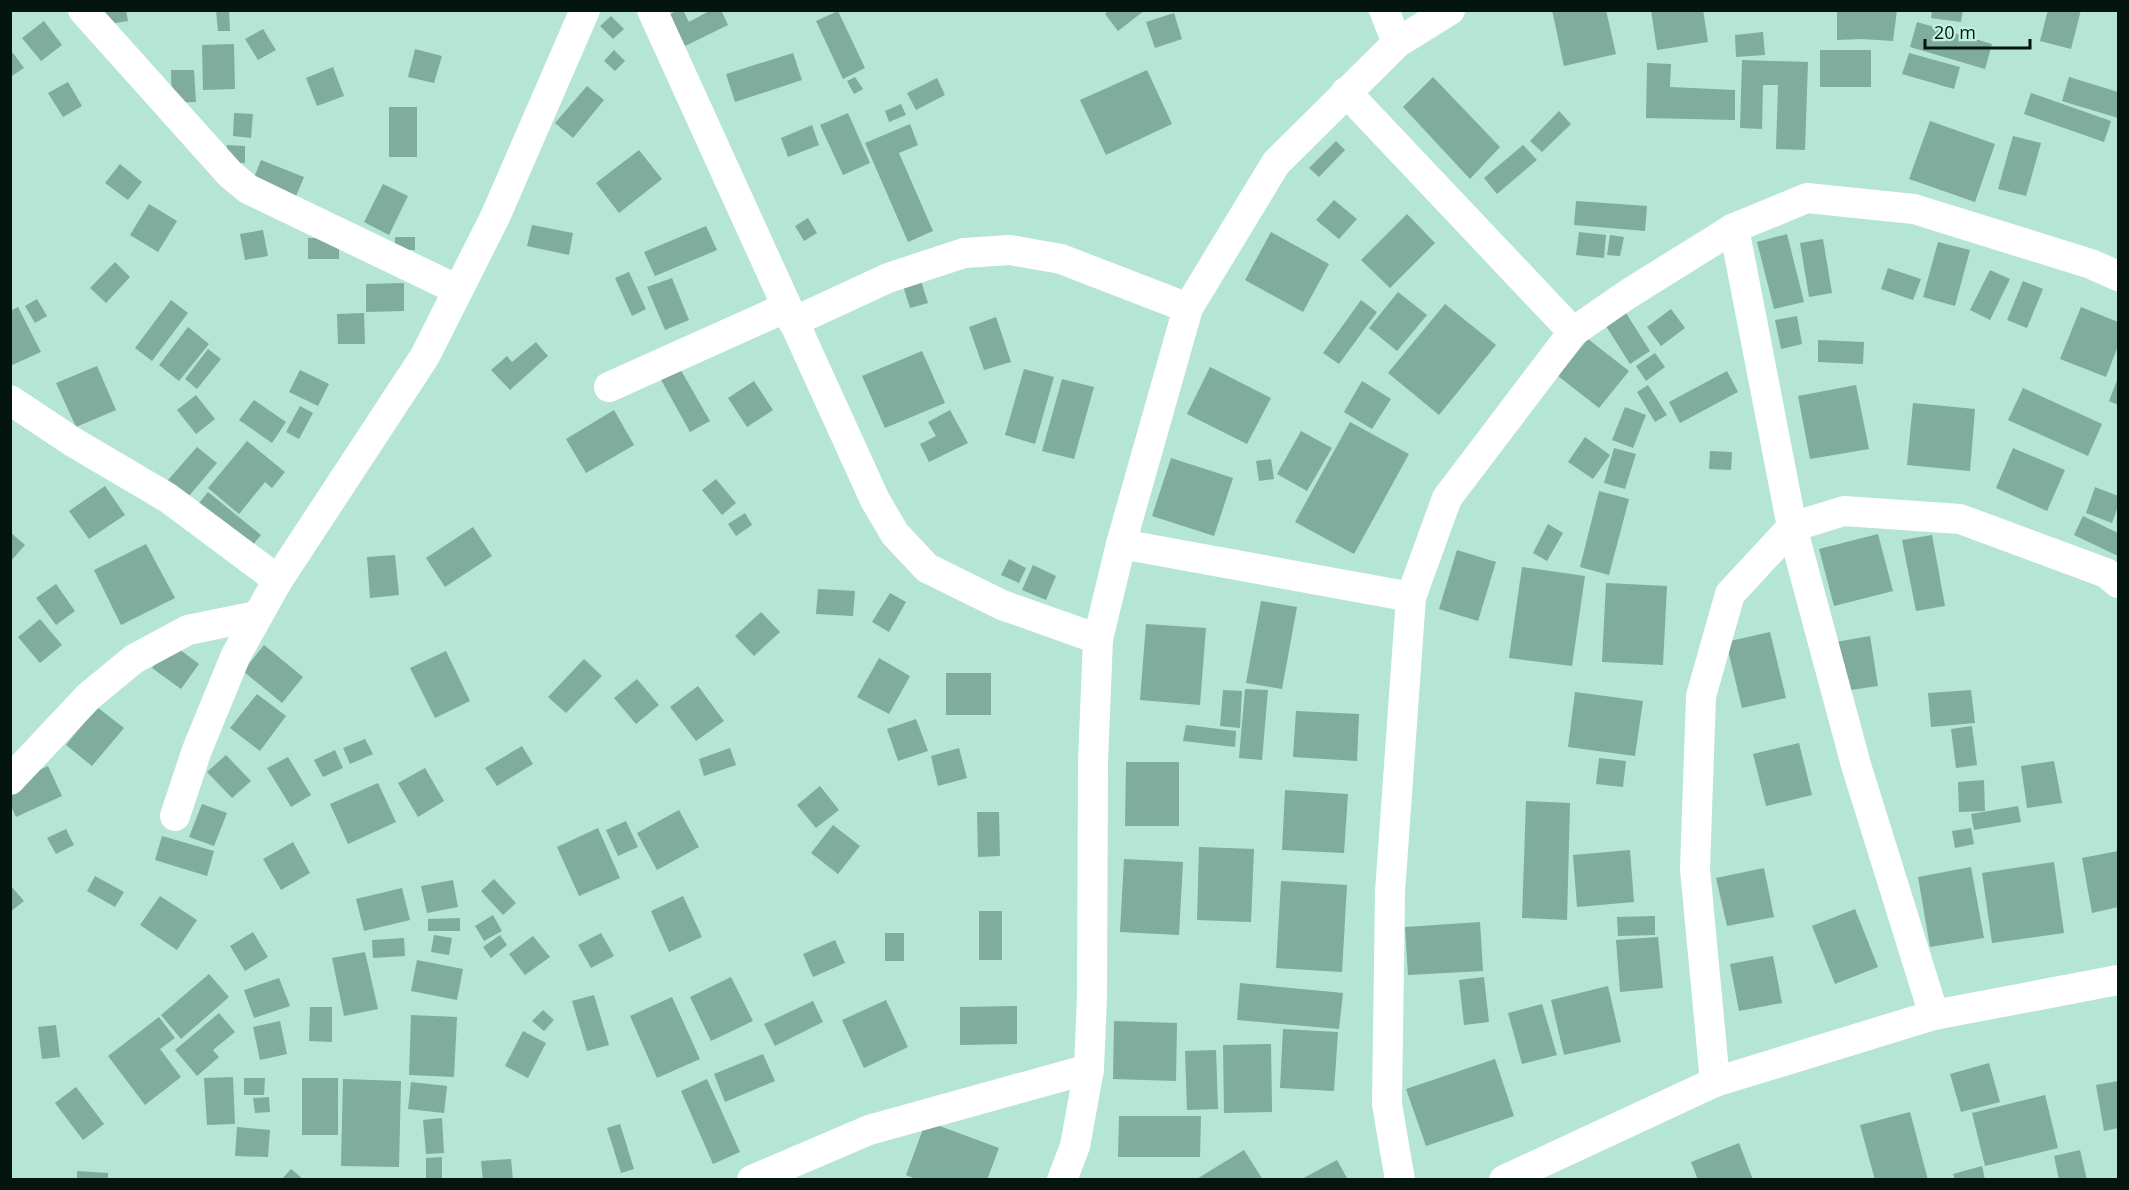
<svg xmlns="http://www.w3.org/2000/svg" width="2129" height="1190" viewBox="0 0 2129 1190" font-family="'Open Sans',sans-serif">
<style>
.building{fill:#7fac9c}
.lines{fill:none;stroke-linecap:round;stroke-linejoin:round}
.minor{stroke:#fff;stroke-width:30}
</style>
<rect width="100%" height="100%" fill="#b5e5d4"/>
<!-- building -->
<g class="building">
<polygon points="101,10 126,10 128,21 103,25"/>
<polygon points="216,10 229,10 230,31 218,31"/>
<polygon points="678,10 683,10 689,22 711,10 721,10 728,25 685,46 669,15"/>
<polygon points="1109,10 1145,10 1118,31 1105,14"/>
<polygon points="1552,10 1606,10 1616,54 1564,66"/>
<polygon points="1651,10 1703,10 1708,42 1657,50"/>
<polygon points="1837,10 1897,10 1893,41 1862,39 1837,40"/>
<polygon points="1932,10 1963,10 1961,22 1931,18"/>
<polygon points="2048,10 2081,10 2071,49 2040,41"/>
<polygon points="838,11 865,68 843,79 816,21"/>
<polygon points="1174,13 1182,39 1155,48 1146,22"/>
<polygon points="611,16 624,29 613,39 600,26"/>
<polygon points="44,21 62,45 41,61 22,38"/>
<polygon points="1917,22 1992,44 1985,69 1910,47"/>
<polygon points="263,29 276,50 258,60 245,39"/>
<polygon points="1763,32 1765,55 1736,57 1735,35"/>
<polygon points="234,44 235,89 203,90 202,45"/>
<polygon points="415,49 442,56 434,83 408,77"/>
<polygon points="614,50 625,61 615,71 604,61"/>
<rect x="1820" y="50" width="51" height="37"/>
<polygon points="13,53 24,68 10,77 10,55"/>
<polygon points="793,53 802,80 735,102 726,74"/>
<polygon points="1909,53 1960,67 1954,89 1902,74"/>
<polygon points="1742,60 1808,62 1805,150 1776,149 1778,85 1763,85 1762,129 1740,128"/>
<polygon points="1647,63 1671,64 1670,87 1735,90 1735,120 1646,118"/>
<polygon points="333,67 344,96 317,106 306,78"/>
<polygon points="171,70 194,70 196,102 172,103"/>
<polygon points="1147,70 1172,124 1106,155 1080,100"/>
<polygon points="855,77 863,89 854,94 847,81"/>
<polygon points="1433,77 1500,147 1470,179 1403,107"/>
<polygon points="2069,77 2118,92 2118,118 2062,101"/>
<polygon points="937,78 945,95 916,110 907,93"/>
<polygon points="68,82 82,106 63,117 48,93"/>
<polygon points="587,86 604,100 573,138 555,123"/>
<polygon points="2031,93 2111,121 2104,142 2024,114"/>
<polygon points="901,104 906,115 889,122 885,111"/>
<rect x="389" y="107" width="28" height="50"/>
<polygon points="1559,111 1571,124 1542,152 1530,141"/>
<polygon points="234,113 253,114 251,138 233,136"/>
<polygon points="848,113 870,163 843,175 820,125"/>
<polygon points="1930,121 1995,144 1975,202 1909,179"/>
<polygon points="910,124 918,145 899,153 933,231 908,242 865,143"/>
<polygon points="812,125 819,145 788,157 781,138"/>
<polygon points="2013,136 2041,143 2026,196 1998,189"/>
<polygon points="1336,141 1345,150 1319,177 1309,168"/>
<polygon points="227,145 245,146 245,163 226,163"/>
<polygon points="1523,145 1537,160 1497,194 1484,178"/>
<polygon points="639,150 662,179 619,213 596,183"/>
<polygon points="261,160 304,177 294,201 251,185"/>
<polygon points="120,164 142,182 128,200 105,183"/>
<polygon points="383,184 408,196 389,235 364,222"/>
<polygon points="1334,200 1357,219 1339,239 1316,220"/>
<polygon points="1576,201 1647,206 1645,231 1574,225"/>
<polygon points="149,204 177,221 158,252 130,235"/>
<polygon points="1407,214 1435,243 1390,288 1361,260"/>
<polygon points="808,218 817,233 804,241 795,226"/>
<polygon points="532,225 573,233 569,255 527,246"/>
<polygon points="706,226 717,250 655,276 644,252"/>
<polygon points="263,230 268,256 245,260 240,234"/>
<polygon points="1271,232 1329,264 1303,312 1245,280"/>
<polygon points="1579,232 1606,235 1604,258 1576,255"/>
<polygon points="1787,234 1804,302 1774,309 1757,242"/>
<polygon points="1610,235 1624,237 1620,256 1607,255"/>
<rect x="395" y="237" width="20" height="13"/>
<rect x="308" y="238" width="31" height="21"/>
<polygon points="1823,239 1832,293 1809,297 1800,243"/>
<polygon points="1938,242 1970,250 1955,306 1923,297"/>
<polygon points="115,262 130,277 106,303 90,288"/>
<polygon points="1888,268 1921,279 1913,300 1881,289"/>
<polygon points="1990,270 2010,279 1990,320 1970,310"/>
<polygon points="629,272 646,309 632,316 615,278"/>
<polygon points="672,278 689,320 665,330 647,287"/>
<polygon points="921,281 928,303 910,308 903,286"/>
<polygon points="2023,281 2043,289 2027,328 2007,320"/>
<polygon points="404,283 404,311 366,312 366,284"/>
<polygon points="1398,292 1427,315 1397,351 1369,328"/>
<polygon points="37,299 47,316 35,323 25,306"/>
<polygon points="171,300 188,313 152,361 135,348"/>
<polygon points="1361,300 1377,312 1339,364 1323,353"/>
<polygon points="1445,304 1496,345 1439,415 1388,373"/>
<polygon points="18,307 41,352 10,366 10,311"/>
<polygon points="2081,307 2118,322 2118,346 2106,377 2060,359"/>
<polygon points="1671,309 1685,328 1661,346 1647,327"/>
<polygon points="364,313 365,344 338,344 337,314"/>
<polygon points="1626,313 1650,351 1630,364 1606,326"/>
<polygon points="1797,316 1802,344 1781,349 1775,320"/>
<polygon points="996,317 1011,362 984,370 969,327"/>
<polygon points="188,327 209,344 179,381 159,365"/>
<polygon points="1588,339 1629,371 1599,408 1558,376"/>
<polygon points="1818,340 1864,342 1863,364 1818,362"/>
<polygon points="536,342 548,356 510,390 491,370 507,356 512,362"/>
<polygon points="208,349 221,359 197,389 185,379"/>
<polygon points="922,351 945,403 885,428 862,376"/>
<polygon points="1655,353 1665,367 1646,381 1636,366"/>
<polygon points="97,366 116,410 76,427 56,383"/>
<polygon points="679,367 710,421 690,432 660,378"/>
<polygon points="1210,367 1271,398 1247,444 1187,414"/>
<polygon points="1024,369 1054,377 1035,444 1005,435"/>
<polygon points="300,370 329,384 318,406 289,392"/>
<polygon points="1727,371 1738,392 1680,423 1669,402"/>
<polygon points="2118,378 2118,405 2109,401"/>
<polygon points="1062,379 1094,387 1074,459 1042,451"/>
<polygon points="754,381 773,410 747,427 728,398"/>
<polygon points="1362,381 1391,399 1372,429 1344,412"/>
<polygon points="1648,385 1667,415 1655,422 1637,392"/>
<polygon points="1856,385 1869,449 1810,459 1798,396"/>
<polygon points="2023,388 2102,424 2088,456 2008,420"/>
<polygon points="196,395 215,419 196,434 177,410"/>
<polygon points="254,400 286,422 272,443 239,420"/>
<polygon points="1913,403 1975,409 1970,471 1907,465"/>
<polygon points="300,406 313,413 299,439 286,432"/>
<polygon points="1625,407 1646,415 1633,448 1612,440"/>
<polygon points="614,410 634,445 586,473 566,439"/>
<polygon points="950,410 968,443 929,462 920,444 936,436 928,422"/>
<polygon points="1350,422 1409,454 1354,554 1295,522"/>
<polygon points="1301,431 1332,448 1307,491 1277,474"/>
<polygon points="1585,437 1610,455 1593,479 1568,462"/>
<polygon points="247,441 285,472 272,488 265,482 239,514 208,488"/>
<polygon points="197,447 217,463 188,497 168,480"/>
<polygon points="1614,448 1636,454 1625,489 1604,483"/>
<polygon points="2013,448 2065,470 2047,511 1996,488"/>
<polygon points="1710,451 1732,452 1731,470 1709,469"/>
<polygon points="1171,458 1233,478 1214,536 1152,516"/>
<polygon points="1271,459 1274,479 1259,481 1256,461"/>
<polygon points="716,479 736,503 722,515 702,490"/>
<polygon points="105,486 125,515 89,539 69,511"/>
<polygon points="2095,487 2118,496 2118,506 2112,523 2086,513"/>
<polygon points="1599,491 1629,499 1609,575 1580,567"/>
<polygon points="208,492 261,535 248,551 194,509"/>
<polygon points="745,513 752,525 736,536 728,524"/>
<polygon points="2083,516 2118,533 2118,556 2074,535"/>
<polygon points="1548,524 1563,533 1547,561 1533,553"/>
<polygon points="473,527 492,556 445,587 426,558"/>
<polygon points="10,532 25,545 10,562"/>
<polygon points="1878,534 1893,591 1834,606 1819,549"/>
<polygon points="1932,535 1945,606 1916,611 1902,540"/>
<polygon points="146,544 175,598 121,625 94,570"/>
<polygon points="1457,550 1496,562 1478,621 1439,609"/>
<polygon points="395,555 399,595 370,598 367,557"/>
<polygon points="1009,559 1026,568 1019,583 1001,575"/>
<polygon points="1033,565 1056,576 1046,600 1022,590"/>
<polygon points="1522,567 1585,576 1572,666 1509,658"/>
<polygon points="1606,583 1667,586 1663,665 1602,662"/>
<polygon points="56,584 75,611 56,625 36,598"/>
<polygon points="818,589 855,591 853,616 816,614"/>
<polygon points="890,593 906,602 889,632 872,622"/>
<polygon points="1261,601 1297,607 1282,689 1246,683"/>
<polygon points="761,612 780,632 754,656 735,636"/>
<polygon points="40,619 62,645 40,663 18,637"/>
<polygon points="1146,624 1206,628 1200,705 1140,700"/>
<polygon points="1770,632 1786,698 1742,708 1726,642"/>
<polygon points="1870,636 1878,686 1844,691 1836,642"/>
<polygon points="171,643 199,664 181,689 152,668"/>
<polygon points="264,645 303,677 282,703 243,671"/>
<polygon points="446,651 470,701 435,718 410,668"/>
<polygon points="879,658 910,676 889,714 857,697"/>
<polygon points="584,659 602,676 566,713 548,697"/>
<rect x="946" y="673" width="45" height="42"/>
<polygon points="637,679 659,705 636,724 614,698"/>
<polygon points="698,686 724,721 696,741 670,707"/>
<polygon points="1245,689 1268,690 1262,760 1239,758"/>
<polygon points="1223,690 1242,691 1240,728 1220,726"/>
<polygon points="1971,690 1975,723 1931,727 1928,693"/>
<polygon points="1575,692 1643,701 1635,756 1568,747"/>
<polygon points="257,694 286,716 260,751 230,728"/>
<polygon points="97,707 124,728 92,766 66,745"/>
<polygon points="1296,711 1359,714 1357,761 1293,757"/>
<polygon points="916,719 928,751 898,761 887,729"/>
<polygon points="1186,725 1236,731 1235,747 1183,741"/>
<polygon points="1972,726 1977,765 1956,768 1951,729"/>
<polygon points="365,739 373,754 350,764 343,748"/>
<polygon points="1799,743 1812,795 1766,806 1753,754"/>
<polygon points="522,746 533,764 497,786 485,768"/>
<polygon points="730,748 736,765 704,776 699,759"/>
<polygon points="959,748 967,778 938,786 931,756"/>
<polygon points="335,750 343,768 323,777 314,760"/>
<polygon points="226,755 251,781 232,798 207,772"/>
<polygon points="288,757 311,795 291,807 267,768"/>
<polygon points="1599,758 1626,761 1623,787 1596,784"/>
<polygon points="2054,761 2062,803 2027,808 2021,766"/>
<polygon points="1126,762 1179,762 1179,826 1125,826"/>
<polygon points="48,766 62,796 16,817 10,804 10,784"/>
<polygon points="425,768 444,801 418,817 398,783"/>
<polygon points="1984,780 1985,811 1959,812 1958,782"/>
<polygon points="378,783 396,822 348,844 330,804"/>
<polygon points="820,786 839,810 816,828 797,805"/>
<polygon points="1285,790 1348,794 1344,853 1282,850"/>
<polygon points="1526,801 1570,803 1567,920 1522,918"/>
<polygon points="202,804 227,813 214,846 189,837"/>
<polygon points="2018,806 2021,822 1974,830 1971,814"/>
<polygon points="679,810 699,847 657,870 637,833"/>
<polygon points="977,812 999,812 1000,856 978,857"/>
<polygon points="626,821 638,847 618,856 606,830"/>
<polygon points="833,825 860,846 838,874 811,853"/>
<polygon points="598,828 620,878 579,896 557,847"/>
<polygon points="1971,828 1974,844 1955,848 1952,831"/>
<polygon points="66,829 74,845 56,854 47,838"/>
<polygon points="162,836 214,851 207,876 155,860"/>
<polygon points="293,842 310,873 281,890 263,859"/>
<polygon points="1199,847 1254,849 1251,922 1197,920"/>
<polygon points="1630,850 1634,902 1577,907 1573,855"/>
<polygon points="2118,851 2118,907 2092,913 2082,858"/>
<polygon points="1124,859 1183,862 1179,935 1120,932"/>
<polygon points="2054,862 2064,933 1992,943 1982,873"/>
<polygon points="1971,867 1984,938 1930,947 1918,877"/>
<polygon points="1764,868 1774,917 1727,926 1716,878"/>
<polygon points="95,876 124,892 115,907 87,891"/>
<polygon points="494,879 516,903 503,915 481,891"/>
<polygon points="453,880 458,907 427,913 421,886"/>
<polygon points="1281,881 1347,885 1342,972 1276,968"/>
<polygon points="10,885 24,901 10,912"/>
<polygon points="402,888 410,920 364,931 356,899"/>
<polygon points="160,896 197,920 177,950 140,925"/>
<polygon points="683,896 702,937 669,952 651,911"/>
<polygon points="1855,909 1878,967 1835,984 1812,926"/>
<rect x="979" y="911" width="23" height="49"/>
<polygon points="493,915 502,931 484,941 475,926"/>
<polygon points="1655,916 1655,935 1618,936 1617,917"/>
<polygon points="460,918 460,931 428,931 428,919"/>
<polygon points="1480,922 1483,971 1408,975 1405,927"/>
<polygon points="253,932 268,957 245,971 230,946"/>
<polygon points="601,933 614,956 591,968 578,945"/>
<rect x="885" y="933" width="19" height="28"/>
<polygon points="434,935 452,938 449,955 431,952"/>
<polygon points="500,935 507,945 491,958 483,947"/>
<polygon points="533,936 550,957 525,975 509,954"/>
<polygon points="1658,937 1663,988 1620,992 1616,940"/>
<polygon points="404,938 405,956 373,958 372,940"/>
<polygon points="835,940 845,963 813,977 803,954"/>
<polygon points="365,952 378,1009 344,1016 332,958"/>
<polygon points="1773,956 1782,1003 1739,1011 1730,964"/>
<polygon points="417,960 463,969 457,1000 411,991"/>
<polygon points="209,974 229,997 181,1039 161,1015"/>
<polygon points="731,977 753,1021 711,1041 690,997"/>
<polygon points="1484,977 1489,1022 1464,1025 1459,980"/>
<polygon points="279,978 290,1006 254,1018 244,990"/>
<polygon points="1240,983 1343,993 1339,1029 1237,1020"/>
<polygon points="1608,986 1621,1042 1564,1055 1551,1000"/>
<polygon points="594,995 609,1045 587,1051 572,1001"/>
<polygon points="672,997 700,1059 657,1078 630,1016"/>
<polygon points="886,1000 908,1047 864,1068 842,1020"/>
<polygon points="813,1001 823,1022 775,1046 764,1024"/>
<polygon points="1542,1004 1557,1055 1522,1064 1508,1013"/>
<polygon points="1017,1006 1017,1044 960,1045 960,1007"/>
<polygon points="310,1007 332,1007 332,1042 309,1041"/>
<polygon points="543,1010 554,1020 544,1031 532,1021"/>
<polygon points="219,1013 235,1032 213,1050 219,1057 197,1076 175,1050"/>
<polygon points="411,1015 457,1017 454,1077 409,1075"/>
<polygon points="159,1017 175,1038 160,1049 181,1077 145,1105 108,1056"/>
<polygon points="280,1021 287,1054 260,1060 253,1027"/>
<polygon points="1114,1021 1177,1023 1176,1081 1113,1079"/>
<polygon points="56,1025 60,1057 42,1059 38,1027"/>
<polygon points="1283,1029 1338,1032 1334,1091 1280,1088"/>
<polygon points="523,1031 546,1043 528,1078 505,1066"/>
<polygon points="1271,1044 1272,1112 1224,1113 1223,1045"/>
<polygon points="1216,1050 1218,1109 1187,1110 1185,1051"/>
<polygon points="763,1054 775,1081 725,1102 714,1074"/>
<polygon points="1495,1059 1514,1116 1426,1146 1406,1089"/>
<polygon points="1989,1063 2000,1102 1961,1112 1950,1074"/>
<polygon points="233,1077 235,1124 207,1125 204,1078"/>
<polygon points="244,1078 265,1078 264,1095 244,1095"/>
<rect x="302" y="1078" width="36" height="57"/>
<polygon points="343,1079 401,1081 399,1167 341,1166"/>
<polygon points="707,1079 740,1152 713,1164 681,1091"/>
<polygon points="2118,1081 2118,1128 2104,1131 2096,1085"/>
<polygon points="411,1082 447,1086 444,1113 408,1109"/>
<polygon points="76,1087 104,1124 83,1140 55,1103"/>
<polygon points="2045,1095 2058,1148 1985,1166 1972,1113"/>
<polygon points="269,1097 270,1112 255,1113 253,1098"/>
<polygon points="1910,1112 1928,1180 1875,1180 1860,1125"/>
<polygon points="1119,1116 1201,1116 1200,1157 1118,1157"/>
<polygon points="442,1118 444,1153 426,1154 423,1120"/>
<polygon points="926,1121 999,1148 987,1180 918,1180 906,1175"/>
<polygon points="620,1124 634,1169 621,1173 607,1128"/>
<polygon points="237,1127 270,1130 268,1157 235,1156"/>
<polygon points="1739,1143 1753,1180 1698,1180 1691,1162"/>
<polygon points="1244,1150 1263,1180 1195,1180"/>
<polygon points="2080,1150 2087,1180 2059,1180 2054,1156"/>
<polygon points="442,1157 442,1180 426,1180 426,1158"/>
<polygon points="511,1159 513,1180 483,1180 481,1161"/>
<polygon points="1337,1160 1348,1180 1300,1180"/>
<polygon points="1982,1166 1985,1180 1955,1180 1953,1174"/>
<polygon points="291,1169 304,1180 281,1180"/>
<polygon points="77,1171 108,1173 108,1180 77,1180"/>
</g>
<g class="lines">
<!-- minor -->
<g class="minor">
<polyline points="83,10 230,174 248,189 458,290"/>
<polyline points="652,10 875,500 895,534 927,568 1002,605 1098,639"/>
<polyline points="1384,10 1397,43"/>
<polyline points="1346,92 1573,332"/>
<polyline points="1734,228 1792,527 1856,765 1934,1015"/>
<polyline points="793,322 888,278 964,253 1010,250 1061,259 1188,308"/>
<polyline points="609,387 787,307"/>
<polyline points="10,400 73,442 168,498 278,580"/>
<polyline points="1121,544 1411,597"/>
<polyline points="10,780 89,696 134,659 188,630 256,616"/>
<polyline points="175,816 197,750 236,655 278,580 425,356 495,217 585,10"/>
<polyline points="1715,1082 1695,869 1701,696 1730,594 1792,527 1844,511 1960,519 2106,573 2118,583"/>
<polyline points="752,1180 869,1130 1089,1069"/>
<polyline points="1062,1180 1075,1146 1089,1069 1092,997 1093,762 1098,639 1121,544 1188,308 1276,163 1397,43 1450,10"/>
<polyline points="1400,1180 1387,1104 1390,892 1411,597 1447,498 1573,332 1628,294 1734,228 1807,198 1914,209 2091,264 2118,276"/>
<polyline points="1504,1180 1715,1082 1934,1015 2118,980"/>
</g>
</g>
<!-- border -->
<rect width="2129" height="1190" fill="none" stroke="#041510" stroke-width="24"/>
<!-- scale -->
<path d="M1925 39v9h105v-9" fill="none" stroke="#041510" stroke-width="3"/>
<text x="1934" y="39" font-size="18" fill="#041510" stroke="#c2f2e1" stroke-width="4.5" paint-order="stroke">20 m</text>
</svg>
